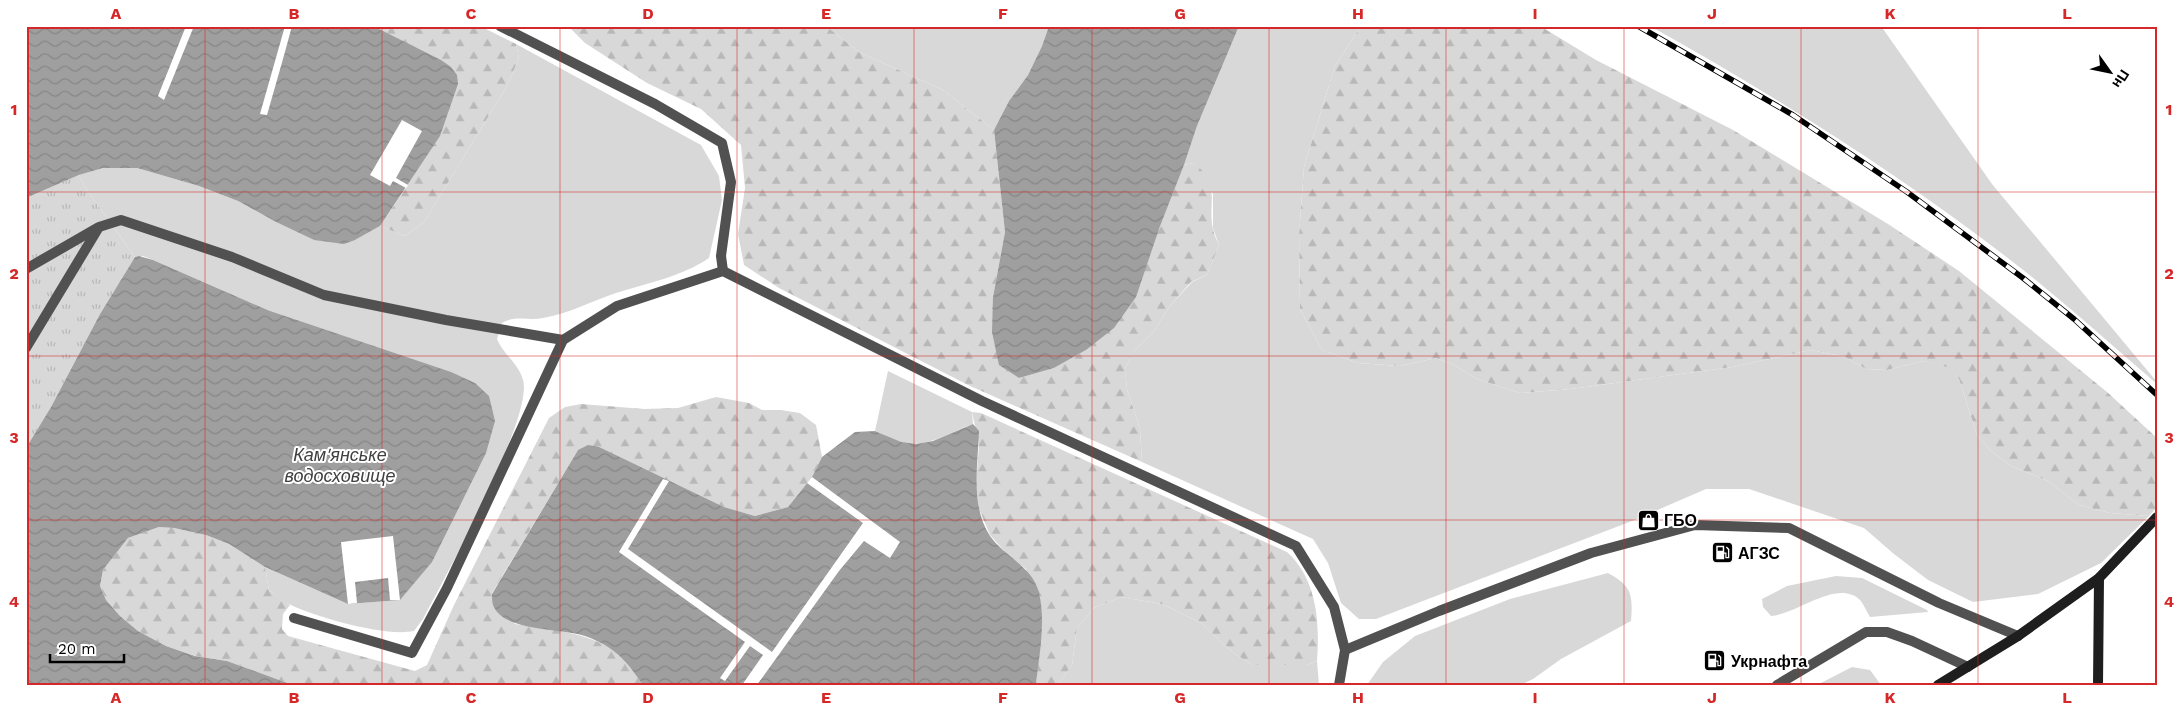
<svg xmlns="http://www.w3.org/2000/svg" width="2183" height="711" viewBox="0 0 2183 711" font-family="'Work Sans',sans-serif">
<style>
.grass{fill:#d8d8d8}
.forest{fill:url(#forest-firs)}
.park{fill:url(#park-tufts)}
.water{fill:url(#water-waves)}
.pier{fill:#fff}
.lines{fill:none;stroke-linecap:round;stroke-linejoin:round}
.street{stroke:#515151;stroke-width:10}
.secondary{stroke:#1e1e1e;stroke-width:10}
.rail-casing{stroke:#000;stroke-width:5.5}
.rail{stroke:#fff;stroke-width:4;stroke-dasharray:11;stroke-linecap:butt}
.grid{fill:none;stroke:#d62828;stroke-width:1;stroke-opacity:0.55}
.labels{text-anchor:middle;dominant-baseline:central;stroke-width:4;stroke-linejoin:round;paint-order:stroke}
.poi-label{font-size:16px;font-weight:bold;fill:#000;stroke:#fff;text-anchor:start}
.water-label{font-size:18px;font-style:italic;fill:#404040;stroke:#fff}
.neatline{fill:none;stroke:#d62828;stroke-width:2}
.grid-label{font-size:16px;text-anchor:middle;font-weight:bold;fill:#d62828}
</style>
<defs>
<pattern id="forest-firs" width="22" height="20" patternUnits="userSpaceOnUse" patternTransform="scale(1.25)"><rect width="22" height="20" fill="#d8d8d8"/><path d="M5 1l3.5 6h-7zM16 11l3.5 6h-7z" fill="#b8b8b8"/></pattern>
<pattern id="park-tufts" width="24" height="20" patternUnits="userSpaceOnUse" patternTransform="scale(1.25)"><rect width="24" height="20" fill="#d8d8d8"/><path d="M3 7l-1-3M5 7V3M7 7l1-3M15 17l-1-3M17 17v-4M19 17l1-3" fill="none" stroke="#b8b8b8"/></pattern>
<pattern id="water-waves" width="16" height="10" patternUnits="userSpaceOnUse" patternTransform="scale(1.25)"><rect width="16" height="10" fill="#9f9f9f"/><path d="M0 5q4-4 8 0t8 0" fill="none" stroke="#878787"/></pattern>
</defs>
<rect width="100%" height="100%" fill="#fff"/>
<!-- grass -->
<g class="grass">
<polygon points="826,26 1049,26 1042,46 1028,75 1009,101 994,130 943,90 859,52"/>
<polygon points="1239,26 1361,26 1335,66 1304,167 1299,235 1300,309 1322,350 1358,363 1400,366 1436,358 1452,364 1477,379 1520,393 1571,389 1732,367 1811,350 1845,357 1866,369 1887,370 1923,361 1951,367 1959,379 1977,435 1990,450 2011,466 2048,481 2079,505 2110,513 2149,516 2101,563 2038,594 1973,602 1928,580 1894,554 1864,528 1749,489 1706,489 1632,521 1376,619 1359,619 1341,603 1328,563 1313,539 1142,462 1140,429 1127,389 1125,369 1133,352 1154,331 1169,307 1192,282 1207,275 1219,245 1213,228 1213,194 1194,163 1184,165 1197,126"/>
<path d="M 1650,26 L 1881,26 L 1992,184 L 2157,382 L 2157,384 C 2114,347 2072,309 2027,273 C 1909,180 1781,99 1650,26 Z"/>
<path d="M 516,44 L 701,145 L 719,176 L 722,200 L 709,258 C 681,277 647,283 616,293 C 592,301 568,314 543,318 C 529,321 515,315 502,323 L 497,339 C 503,354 519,364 523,380 C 534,416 444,579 423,619 L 414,631 C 385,637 319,618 291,605 C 283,602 276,595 269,590 L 265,567 L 348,604 L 400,600 L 270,311 L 153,260 L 143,256 L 135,257 L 85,187 L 79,175 L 103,168 L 137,168 L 199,186 L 238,201 L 276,222 L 314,240 L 355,240 L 380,226 L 405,236 L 424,222 L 507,86 L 519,58 Z"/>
<path d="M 888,371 L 972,412 L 973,424 C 950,432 928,448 903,443 C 894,441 884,434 875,431 Z"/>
<path d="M 1608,573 C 1632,586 1633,595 1631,621 L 1561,659 L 1533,679 L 1520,685 L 1367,685 L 1383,662 L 1415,636 L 1510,599 Z"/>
<path d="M 1836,576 L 1862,578 L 1927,610 L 1928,612 L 1870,617 C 1867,612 1864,605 1860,600 C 1838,578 1797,614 1771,616 L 1763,607 L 1762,599 L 1787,586 Z"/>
<polygon points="1121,597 1162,604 1201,623 1231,651 1252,665 1307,665 1317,661 1319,685 1058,685 1072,665 1077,628 1094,608"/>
<polygon points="1852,667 1870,670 1881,685 1817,685"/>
</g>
<!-- forest -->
<g class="forest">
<polygon points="373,26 480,26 516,44 519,58 507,86 424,222 405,236 380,226 408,185"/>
<path d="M 568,26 L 826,26 L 859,52 L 943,90 L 994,130 L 1005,232 L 993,297 L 1019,378 L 1054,368 L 1086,350 L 1159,229 L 1184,165 L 1194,163 C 1222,185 1207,202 1213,229 C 1214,235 1217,240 1219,245 L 1207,275 L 1191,282 L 1169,307 L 1154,331 L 1133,352 L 1125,369 L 1127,389 L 1140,429 L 1142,462 L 968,385 L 779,288 L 744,265 L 738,234 L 745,188 L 741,145 L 701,109 L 647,83 L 585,43 Z"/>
<polygon points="1361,26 1540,26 1596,60 1733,130 1888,224 1959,271 2107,392 2157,438 2157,507 2149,516 2110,513 2079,505 2048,481 2011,466 1990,450 1977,435 1959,379 1951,368 1923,361 1887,370 1866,369 1845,357 1811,350 1732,367 1571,389 1520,393 1477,379 1452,364 1436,358 1400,366 1358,363 1322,350 1300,309 1299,235 1304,167 1335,66"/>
<path d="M 716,397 L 749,403 L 762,410 L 781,410 L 800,413 L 816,425 L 822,457 L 812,477 L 788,507 L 755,516 L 724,507 L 663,478 L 578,450 L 492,593 L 515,624 C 552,630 596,632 625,659 C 632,666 637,677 643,685 L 293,685 L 227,661 L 196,656 L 166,646 L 138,631 L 120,616 L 106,600 L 100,586 L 103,570 L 128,538 L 159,527 L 174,528 L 206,535 L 229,544 L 265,567 L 269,590 L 290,605 L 283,614 L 282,629 L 288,636 L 415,671 L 427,665 L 454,605 L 549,418 L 565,407 L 581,404 L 644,409 L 678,408 Z"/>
<path d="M 972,412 L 981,413 L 1287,552 C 1317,579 1320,623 1317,661 L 1307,665 L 1252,665 L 1231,651 L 1201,623 L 1162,604 L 1121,597 L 1094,608 L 1077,628 L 1072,665 L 1058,685 L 1036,685 L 1042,623 L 1026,569 L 1007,554 L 990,535 L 979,509 L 976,485 L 979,444 Z"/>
</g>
<!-- park -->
<polygon class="park" points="79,175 85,187 135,257 100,314 51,407 26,448 26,198"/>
<!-- water -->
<g class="water">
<polygon points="26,26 373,26 441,60 451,67 457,75 458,84 440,136 380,226 355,240 344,244 314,240 276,222 238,201 199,186 137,168 103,168 79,175 26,198"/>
<polygon points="1049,26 1239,26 1197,126 1184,165 1159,229 1136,297 1114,328 1086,350 1054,368 1019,378 999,365 992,332 993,297 1005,232 994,130 1009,101 1028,75 1042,46"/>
<polygon points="139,256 153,260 270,311 451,372 475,383 489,396 495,421 486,453 432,562 400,600 348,604 265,567 229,544 206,535 174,528 159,527 128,538 103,570 100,586 106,600 120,616 138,631 166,646 195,656 227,661 293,685 26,685 26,448 51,407 100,314 135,257"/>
<path d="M 973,424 L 979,431 C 978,465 970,505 990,536 C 1005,557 1033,567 1039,593 C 1046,623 1039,655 1036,685 L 643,685 C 626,660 615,647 585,636 C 562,628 503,632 493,605 C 492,602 492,597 492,594 L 578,450 L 588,445 L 599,447 L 724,507 L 755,516 L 788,507 L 812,477 L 822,457 L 855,432 L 875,431 L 901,442 L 916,444 L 933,441 Z"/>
</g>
<!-- pier -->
<g class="pier">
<polygon points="186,26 194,26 164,100 158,96"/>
<polygon points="285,26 292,26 283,59 267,115 260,114"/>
<polygon points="402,120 422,131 396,178 408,185 406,188 393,181 390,186 370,175"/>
<polygon points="812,477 900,542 890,558 864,541 839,571 757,685 742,685 763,655 750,646 725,681 720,678 745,642 619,552 663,479 669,481 628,549 772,652 863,523 807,483"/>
<polygon points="393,536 400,600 390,600 388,578 355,582 357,603 348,604 341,542"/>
</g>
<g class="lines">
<!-- street -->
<g class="street">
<polyline points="500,26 655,104 722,143 731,182 721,256 723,271"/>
<polyline points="26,269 97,228"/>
<polyline points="26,348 99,227 121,220 232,257 324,295 446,320 563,340"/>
<polyline points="294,618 412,653 447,588 563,340 617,306 723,271 982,401 1296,546 1334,607 1345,650 1339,685"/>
<polyline points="1345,650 1439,611 1591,553 1695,525 1789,528 1939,603 2018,636"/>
<polyline points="1777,685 1866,632 1887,632 1912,641 1968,667"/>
</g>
<!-- secondary -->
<g class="secondary">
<polyline points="1938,685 2018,636 2099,578 2157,517"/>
<polyline points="2098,685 2099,578"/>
</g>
<defs>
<polyline id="rail" points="1638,26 1793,115 1907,192 2023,278 2074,319 2157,395"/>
</defs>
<!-- rail casing -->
<use href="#rail" class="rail-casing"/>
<!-- rail -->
<use href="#rail" class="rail"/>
</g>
<!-- grid -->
<path class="grid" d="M 205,26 L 205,685M 382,26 L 382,685M 560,26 L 560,685M 737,26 L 737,685M 914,26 L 914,685M 1092,26 L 1092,685M 1269,26 L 1269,685M 1446,26 L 1446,685M 1624,26 L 1624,685M 1801,26 L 1801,685M 1978,26 L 1978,685M 26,192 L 2157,192M 26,356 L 2157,356M 26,520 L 2157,520"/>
<!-- icons -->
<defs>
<symbol id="shop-square" viewBox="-11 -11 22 22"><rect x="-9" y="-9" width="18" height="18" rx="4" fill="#000" stroke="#fff"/><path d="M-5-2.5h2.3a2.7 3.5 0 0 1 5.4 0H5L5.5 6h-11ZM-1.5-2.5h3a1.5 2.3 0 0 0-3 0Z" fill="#fff"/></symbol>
<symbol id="fuel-square" viewBox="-11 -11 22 22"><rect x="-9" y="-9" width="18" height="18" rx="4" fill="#000" stroke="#fff"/><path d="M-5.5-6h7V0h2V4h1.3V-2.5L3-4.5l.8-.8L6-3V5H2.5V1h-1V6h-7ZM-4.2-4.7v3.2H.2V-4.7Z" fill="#fff"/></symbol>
</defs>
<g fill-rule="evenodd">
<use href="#shop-square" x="1636" y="508" width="25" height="25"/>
<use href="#fuel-square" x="1710" y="540" width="25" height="25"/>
<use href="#fuel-square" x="1702" y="648" width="25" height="25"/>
</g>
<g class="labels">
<!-- poi labels -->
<g class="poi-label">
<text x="1664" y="520">ГБО</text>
<text x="1738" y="553">АГЗС</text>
<text x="1731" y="661">Укрнафта</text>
</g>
<!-- water labels -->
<g class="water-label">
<text x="340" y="454">Кам'янське<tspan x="340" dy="21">водосховище</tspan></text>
</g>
</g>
<!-- border -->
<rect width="2183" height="711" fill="none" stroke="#ffffff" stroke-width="55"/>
<!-- north arrow -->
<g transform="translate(2110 72) rotate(123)" stroke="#ffffff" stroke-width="4" paint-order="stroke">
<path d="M0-4L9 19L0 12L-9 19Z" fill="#000000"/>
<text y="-8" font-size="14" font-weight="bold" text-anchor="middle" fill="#000000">Пн</text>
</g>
<!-- scale -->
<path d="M50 654v8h74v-8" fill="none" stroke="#000000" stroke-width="2.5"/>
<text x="58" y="654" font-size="15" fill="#000000" stroke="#ffffff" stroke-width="4" paint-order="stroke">20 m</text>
<rect x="28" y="28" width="2128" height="656" class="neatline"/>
<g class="grid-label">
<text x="116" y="19">A</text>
<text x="294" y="19">B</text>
<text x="471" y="19">C</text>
<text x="648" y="19">D</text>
<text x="826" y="19">E</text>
<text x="1003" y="19">F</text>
<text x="1180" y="19">G</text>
<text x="1358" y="19">H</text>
<text x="1535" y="19">I</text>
<text x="1712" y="19">J</text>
<text x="1890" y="19">K</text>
<text x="2067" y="19">L</text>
<text x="14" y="115">1</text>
<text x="2169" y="115">1</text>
<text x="14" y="279">2</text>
<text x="2169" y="279">2</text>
<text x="14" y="443">3</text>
<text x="2169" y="443">3</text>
<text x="14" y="607">4</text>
<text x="2169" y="607">4</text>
<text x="116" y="703">A</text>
<text x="294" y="703">B</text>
<text x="471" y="703">C</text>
<text x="648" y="703">D</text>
<text x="826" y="703">E</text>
<text x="1003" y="703">F</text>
<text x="1180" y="703">G</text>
<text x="1358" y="703">H</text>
<text x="1535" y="703">I</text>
<text x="1712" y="703">J</text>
<text x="1890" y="703">K</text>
<text x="2067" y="703">L</text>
</g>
</svg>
